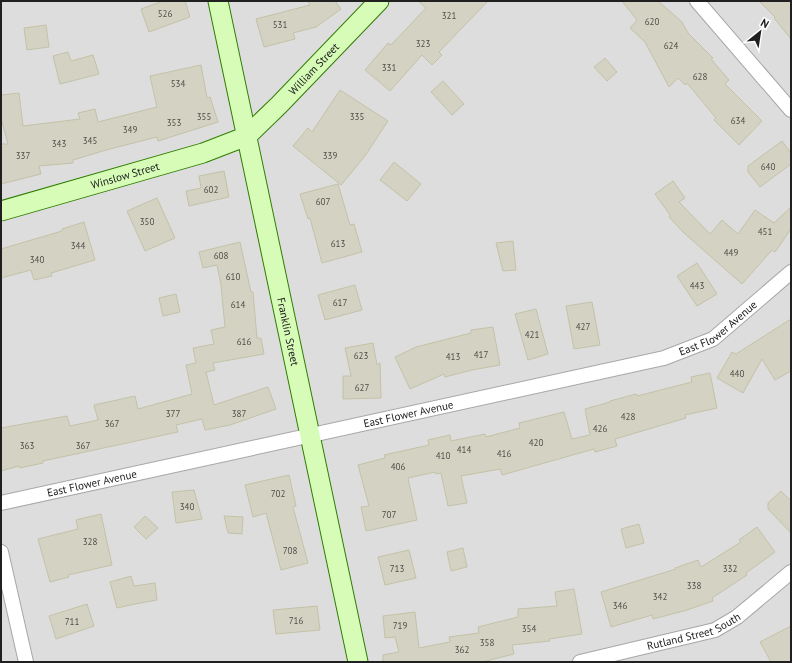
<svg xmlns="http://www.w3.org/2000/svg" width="792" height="663" viewBox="0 0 792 663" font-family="'PT Sans',sans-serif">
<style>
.residential{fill:#dedddd}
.building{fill:#d4d3c3;stroke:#c3c2a7}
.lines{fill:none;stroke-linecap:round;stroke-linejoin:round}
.street-casing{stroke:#a7a7a7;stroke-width:16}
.secondary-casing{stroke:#2f7d00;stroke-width:21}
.street{stroke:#fff;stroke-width:14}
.secondary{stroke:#d6fcb8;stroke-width:19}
.labels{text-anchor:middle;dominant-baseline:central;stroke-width:3;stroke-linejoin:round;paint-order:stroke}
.number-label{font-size:9px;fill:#4d4d49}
.street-label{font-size:11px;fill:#202020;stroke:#fff}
</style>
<rect width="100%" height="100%" fill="#eff1e6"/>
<!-- residential -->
<rect class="residential" x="1" y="1" width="790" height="661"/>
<!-- building -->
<g class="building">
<polygon points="163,1 185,1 190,17 149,32 141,9"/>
<polygon points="308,1 335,1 341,9 316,27 293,33 295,39 264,47 256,19 310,5"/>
<polygon points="418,1 488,1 439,52 442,55 432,65 422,55 390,91 365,70 388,43 391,45 426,8"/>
<polygon points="622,1 658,1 682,22 688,33 713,58 711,59 729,80 725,84 762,121 739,145 714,120 716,118 687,83 685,85 678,78 669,87 645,42 630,28 637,20"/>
<polygon points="759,1 791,1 791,39 774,18 775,17"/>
<polygon points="46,25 49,47 27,50 24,28"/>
<polygon points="68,52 71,61 93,55 99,74 60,84 53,56"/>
<polygon points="605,58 617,72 607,81 594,67"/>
<polygon points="201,65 207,98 210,97 218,122 158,141 157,137 106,150 73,160 73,163 39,166 41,174 1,184 1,144 8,144 1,118 1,95 19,93 23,126 80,119 78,113 95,109 98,122 157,107 150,76"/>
<polygon points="443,81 464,104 452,115 431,92"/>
<polygon points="340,90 388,121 365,156 341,185 293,146 308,128 312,132"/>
<polygon points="782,141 791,153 791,164 760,187 748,172 748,166"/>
<polygon points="394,162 421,184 407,201 380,180"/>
<polygon points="224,171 229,197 189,206 186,191 201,188 199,176"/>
<polygon points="673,181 685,198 679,202 710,234 722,220 738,234 755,210 774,223 791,207 791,229 775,252 772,250 742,284 684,233 669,217 670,215 655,194"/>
<polygon points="338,184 350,225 354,224 362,252 322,263 310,218 308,219 300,194"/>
<polygon points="157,198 175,238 145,251 127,211"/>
<polygon points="84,222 95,260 51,273 52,276 34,280 31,270 1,278 1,249 62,231 62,229"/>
<polygon points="513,241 516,270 503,271 496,243"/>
<polygon points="240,242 251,292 253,292 257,338 261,338 264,354 213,363 215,370 206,372 214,405 268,387 276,409 230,425 205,430 202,419 176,425 178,432 43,461 43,463 20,468 19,466 1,471 1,428 67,416 70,426 98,420 94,405 135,396 138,409 192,394 186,365 196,363 193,348 214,344 211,330 225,327 221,285 217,265 203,268 199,252"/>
<polygon points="697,263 717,294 697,306 677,276"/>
<polygon points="355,285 362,310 325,320 318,295"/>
<polygon points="176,294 180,312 163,316 159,298"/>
<polygon points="592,302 600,345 574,349 566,306"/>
<polygon points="536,309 548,354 528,360 515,314"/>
<polygon points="791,319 791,371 775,380 762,359 743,393 717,378 732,352 736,354"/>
<polygon points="493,327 500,365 472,370 445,377 444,374 410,389 395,357 416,347 471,333 471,330"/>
<polygon points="373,343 377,365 380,363 381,398 343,399 343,376 351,376 345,348"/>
<polygon points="710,373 717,408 685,415 686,418 615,439 617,446 595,452 594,449 502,475 500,469 461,476 467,503 448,506 441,473 436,474 435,472 408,478 417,520 366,531 361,507 369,506 358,465 385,458 384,455 429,445 428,440 450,435 451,441 485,434 486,437 520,428 519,423 564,412 572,439 590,435 585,409 610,402 610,401 636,394 637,396 692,382 691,377"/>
<polygon points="289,475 296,506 293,507 308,563 281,570 266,513 253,517 245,485"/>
<polygon points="194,490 202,519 176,523 172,492"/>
<polygon points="781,491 791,501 791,533 768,509 768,503"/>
<polygon points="101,514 112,565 68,575 69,577 50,582 38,539 78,529 76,520"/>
<polygon points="145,516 158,528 146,539 134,527"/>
<polygon points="224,516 243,517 242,534 228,533"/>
<polygon points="639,524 644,543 626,548 621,529"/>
<polygon points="757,527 775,552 746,573 747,575 712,598 713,601 687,610 653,619 652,615 611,627 601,592 676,569 675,568 698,560 701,567 741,542 739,540"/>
<polygon points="463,548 467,567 451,571 447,552"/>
<polygon points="409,550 416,578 385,585 378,557"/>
<polygon points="131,576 134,586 155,583 157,600 135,604 117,608 110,582"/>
<polygon points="574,589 582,634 549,639 550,641 512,645 514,654 482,662 383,662 383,655 399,652 395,637 385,638 383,616 415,612 419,648 450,642 449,637 479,633 478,627 518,617 518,609 557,606 555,592"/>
<polygon points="87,604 94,626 56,639 49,616"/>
<polygon points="317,606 320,630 276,634 273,610"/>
<polygon points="791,626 791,662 771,662 760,642"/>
</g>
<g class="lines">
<defs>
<g id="street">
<polyline points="697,1 791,110"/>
<path id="s1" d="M 1,503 L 664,358 L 713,339 L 791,272"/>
<polyline points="1,552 26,662"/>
<path id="s2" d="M 580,662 L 715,630 L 737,617 L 791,572"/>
</g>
<g id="secondary">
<path id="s3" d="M 218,1 L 358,662"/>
<path id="s4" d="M 1,211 L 203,153 L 247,136 L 279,105 L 379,1"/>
</g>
</defs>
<!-- street casing -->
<use href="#street" class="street-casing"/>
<!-- secondary casing -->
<use href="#secondary" class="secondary-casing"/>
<!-- street -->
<use href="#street" class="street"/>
<!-- secondary -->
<use href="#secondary" class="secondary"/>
</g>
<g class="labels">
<!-- number labels -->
<g class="number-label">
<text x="165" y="13">526</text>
<text x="449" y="15">321</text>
<text x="652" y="21">620</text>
<text x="280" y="24">531</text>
<text x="423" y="43">323</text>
<text x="671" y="45">624</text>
<text x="389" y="67">331</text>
<text x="700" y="76">628</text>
<text x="178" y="83">534</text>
<text x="204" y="116">355</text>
<text x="357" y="116">335</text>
<text x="738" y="120">634</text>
<text x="174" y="122">353</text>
<text x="130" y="129">349</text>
<text x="90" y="140">345</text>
<text x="59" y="143">343</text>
<text x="23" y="155">337</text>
<text x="330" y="155">339</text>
<text x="768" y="166">640</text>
<text x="211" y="189">602</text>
<text x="323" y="201">607</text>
<text x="147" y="221">350</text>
<text x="765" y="231">451</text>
<text x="338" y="243">613</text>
<text x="78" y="245">344</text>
<text x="731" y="252">449</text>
<text x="221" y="255">608</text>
<text x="37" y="259">340</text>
<text x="233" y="276">610</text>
<text x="697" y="285">443</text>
<text x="340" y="302">617</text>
<text x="238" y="304">614</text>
<text x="583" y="326">427</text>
<text x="532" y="334">421</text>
<text x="244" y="341">616</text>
<text x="481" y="354">417</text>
<text x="361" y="355">623</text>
<text x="453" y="356">413</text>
<text x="737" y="373">440</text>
<text x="362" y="387">627</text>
<text x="173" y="413">377</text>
<text x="239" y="413">387</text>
<text x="628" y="416">428</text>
<text x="112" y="423">367</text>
<text x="600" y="428">426</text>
<text x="536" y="442">420</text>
<text x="27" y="445">363</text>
<text x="83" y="445">367</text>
<text x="464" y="449">414</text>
<text x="504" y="453">416</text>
<text x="443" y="455">410</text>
<text x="398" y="466">406</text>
<text x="278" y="493">702</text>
<text x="187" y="506">340</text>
<text x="389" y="514">707</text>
<text x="90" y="541">328</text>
<text x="290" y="550">708</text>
<text x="397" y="568">713</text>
<text x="730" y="568">332</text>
<text x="694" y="585">338</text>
<text x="660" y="596">342</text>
<text x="620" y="605">346</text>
<text x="296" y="620">716</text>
<text x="72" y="621">711</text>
<text x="400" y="625">719</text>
<text x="529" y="628">354</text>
<text x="487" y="642">358</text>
<text x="462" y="649">362</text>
</g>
<!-- street labels -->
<g class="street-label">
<text stroke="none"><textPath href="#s4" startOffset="352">William Street</textPath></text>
<text stroke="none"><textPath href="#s4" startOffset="129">Winslow Street</textPath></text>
<text stroke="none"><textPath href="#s1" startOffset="741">East Flower Avenue</textPath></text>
<text stroke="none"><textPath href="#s3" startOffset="338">Franklin Street</textPath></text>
<text stroke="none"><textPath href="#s1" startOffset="417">East Flower Avenue</textPath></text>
<text stroke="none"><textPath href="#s1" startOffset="93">East Flower Avenue</textPath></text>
<text stroke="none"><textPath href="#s2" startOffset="118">Rutland Street South</textPath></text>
</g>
</g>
<!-- border -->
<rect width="792" height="663" fill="none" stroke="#202020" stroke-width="4"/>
<!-- north arrow -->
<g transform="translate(760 32) rotate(30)" stroke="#ffffff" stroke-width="3" paint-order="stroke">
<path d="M0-3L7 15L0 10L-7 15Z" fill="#202020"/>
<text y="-6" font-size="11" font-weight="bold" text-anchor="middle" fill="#202020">N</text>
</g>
</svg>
